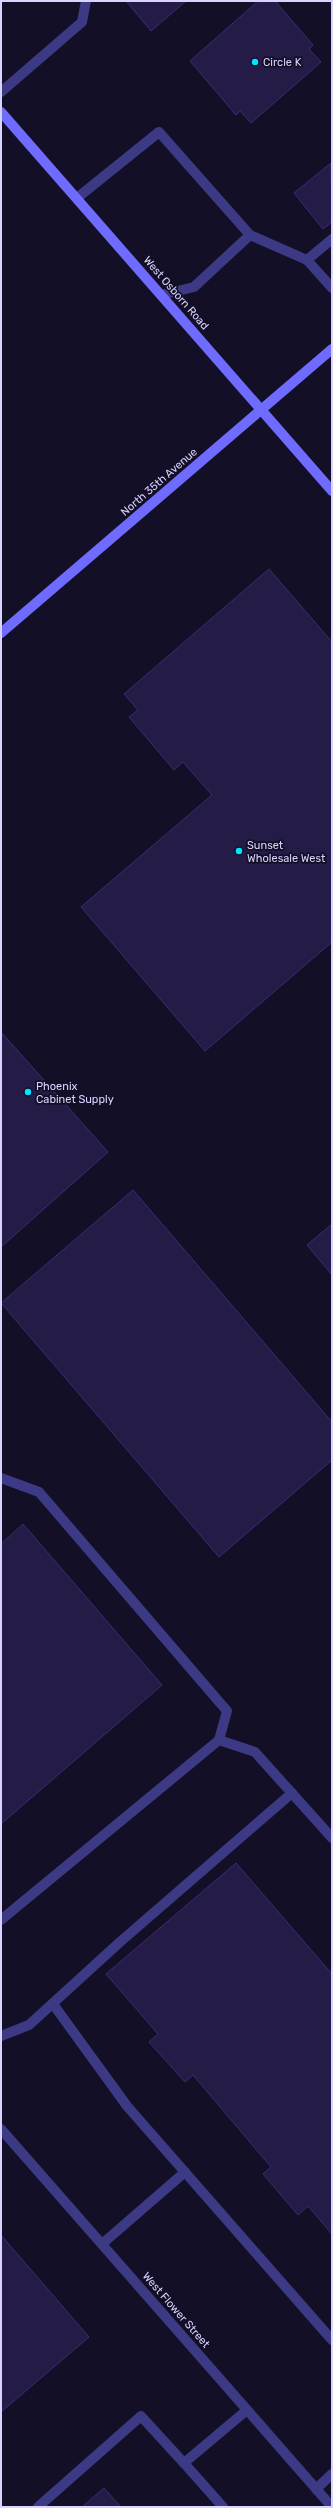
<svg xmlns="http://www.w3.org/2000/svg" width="333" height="2508" viewBox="0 0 333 2508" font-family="Rubik,sans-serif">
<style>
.building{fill:#241b47;stroke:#3b2d73}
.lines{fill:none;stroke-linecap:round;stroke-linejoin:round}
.lane{stroke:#3d3a85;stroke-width:10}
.street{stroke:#3d3a85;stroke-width:10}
.secondary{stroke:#6f6bff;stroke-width:10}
.poi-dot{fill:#00e5ff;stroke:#130f26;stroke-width:1.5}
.labels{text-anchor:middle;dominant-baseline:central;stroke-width:3.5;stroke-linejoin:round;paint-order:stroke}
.poi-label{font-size:11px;fill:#d9d4ff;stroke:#130f26;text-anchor:start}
.street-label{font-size:11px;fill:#d9d4ff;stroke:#130f26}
</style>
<rect width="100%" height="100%" fill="#130f26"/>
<!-- building -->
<g class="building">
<polygon points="126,1 186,1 151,31"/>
<polygon points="258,1 275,1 313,45 309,49 321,62 251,123 240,111 236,115 190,61"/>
<polygon points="331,163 332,222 323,229 294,193"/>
<polygon points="269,569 332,642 332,942 205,1051 81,907 212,795 183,762 174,770 129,717 138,710 124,694"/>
<polygon points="1,1032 108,1152 1,1247"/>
<polygon points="133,1190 332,1422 332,1460 219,1557 1,1303"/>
<polygon points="332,1224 332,1275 307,1245"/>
<polygon points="23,1524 162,1685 1,1824 1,1544"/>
<polygon points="236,1863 332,1974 332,2234 308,2206 298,2215 263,2174 271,2167 193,2075 185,2082 149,2042 158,2034 106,1974"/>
<polygon points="1,2235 89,2337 1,2412"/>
<polygon points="104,2488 121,2507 82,2507"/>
</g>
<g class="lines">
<!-- lane -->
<g class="lane">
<polyline points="1,92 82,22 86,1"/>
<polyline points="77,198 159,132 250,235 307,260 332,239"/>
<polyline points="307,260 332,288"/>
<polyline points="161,295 194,287 250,235"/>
<polyline points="1,1478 39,1492 227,1711 219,1740"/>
<polyline points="1,1920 219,1740 255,1752 332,1838"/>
<polyline points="53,2004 127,2106 332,2340"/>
<polyline points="1,2036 29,2025 120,1942 292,1793"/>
<polyline points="102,2244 185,2172"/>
<polyline points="184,2463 223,2507"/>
<polyline points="316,2489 332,2474"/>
<polyline points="38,2507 141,2416 184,2463 247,2410"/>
</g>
<!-- street -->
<polyline class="street" points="1,2129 332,2507"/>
<!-- secondary -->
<g class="secondary">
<polyline points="1,112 332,491"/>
<polyline points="1,633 332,349"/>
</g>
</g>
<!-- markers -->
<g class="poi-dot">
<circle cx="255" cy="62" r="4"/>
<circle cx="239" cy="851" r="4"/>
<circle cx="28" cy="1092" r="4"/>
</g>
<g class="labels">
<!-- poi labels -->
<g class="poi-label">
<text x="263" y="62">Circle K</text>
<text x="247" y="845">Sunset<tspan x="247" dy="13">Wholesale West</tspan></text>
<text x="36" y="1086">Phoenix<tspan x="36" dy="13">Cabinet Supply</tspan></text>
</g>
<!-- street labels -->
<g class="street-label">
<text transform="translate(176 293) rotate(49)">West Osborn Road</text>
<text transform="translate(159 482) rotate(-41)">North 35th Avenue</text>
<text transform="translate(176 2310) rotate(49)">West Flower Street</text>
</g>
</g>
<!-- border -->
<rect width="333" height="2508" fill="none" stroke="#d9d4ff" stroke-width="4"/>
</svg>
